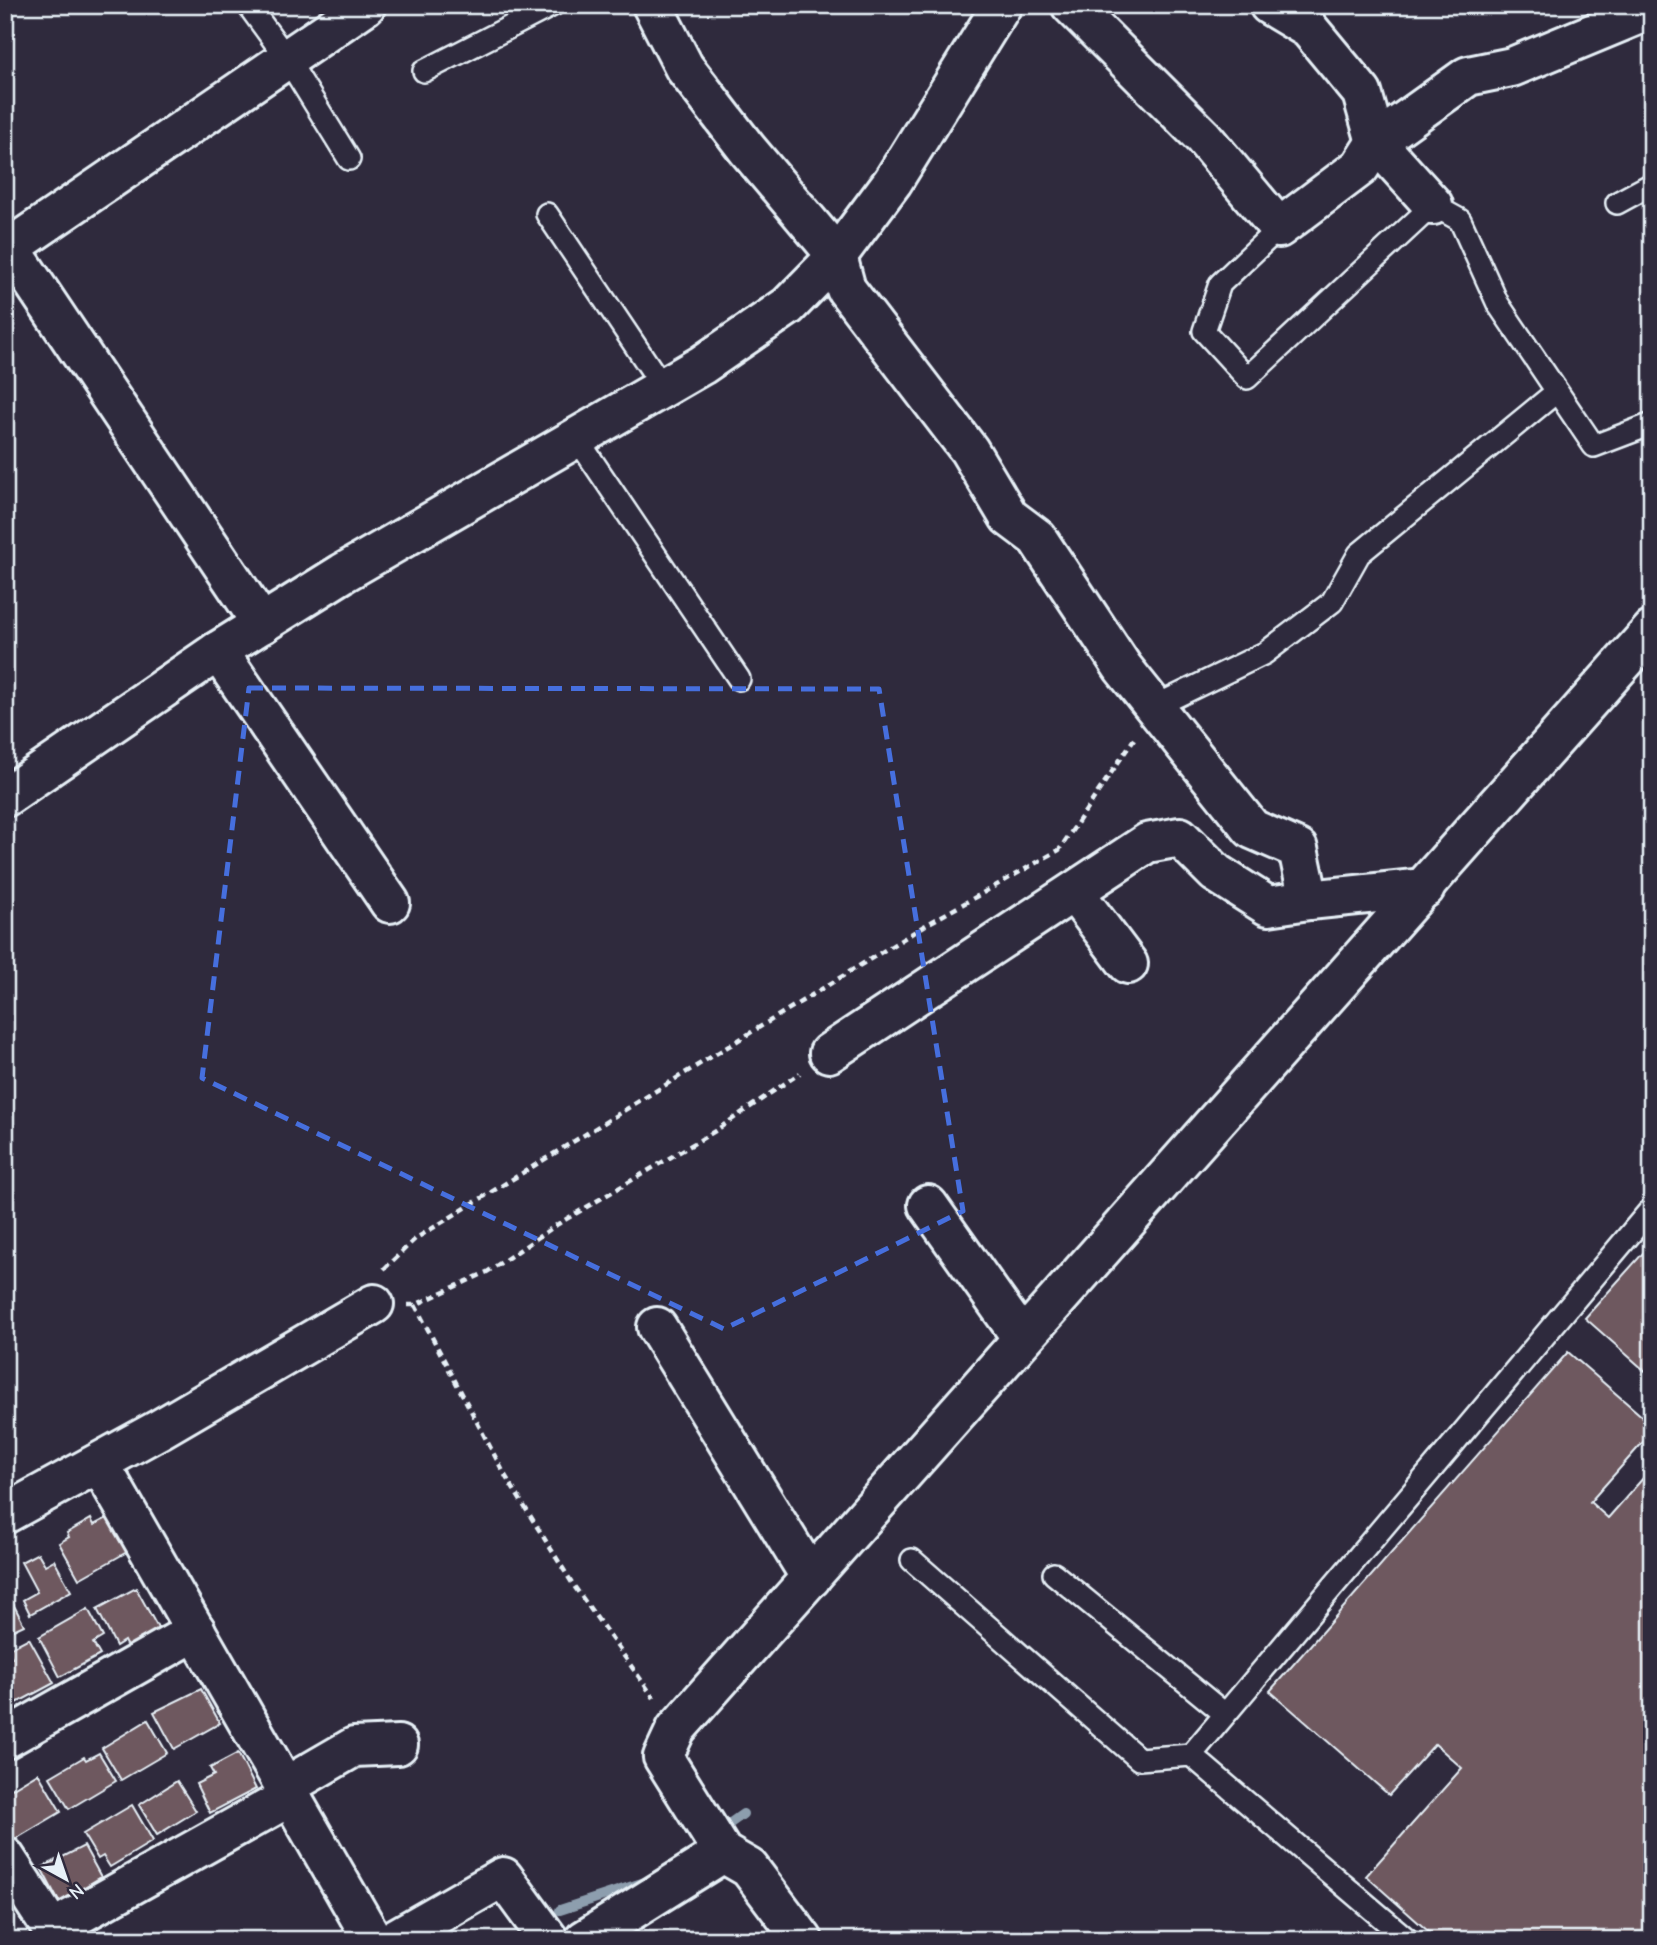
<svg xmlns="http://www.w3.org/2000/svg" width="1657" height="1945" viewBox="0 0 1657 1945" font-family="'Comic Neue',sans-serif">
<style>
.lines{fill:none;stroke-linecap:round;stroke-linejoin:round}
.stream{stroke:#8d9eae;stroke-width:10}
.building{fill:#6e585f;stroke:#e8f1f8;stroke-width:2}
.service-casing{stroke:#e8f1f8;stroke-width:26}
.minor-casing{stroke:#e8f1f8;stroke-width:44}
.tertiary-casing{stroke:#e8f1f8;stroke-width:44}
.path{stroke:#e8f1f8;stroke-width:4.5;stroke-dasharray:7 5;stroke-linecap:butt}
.service{stroke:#2f2a3d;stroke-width:21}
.minor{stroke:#2f2a3d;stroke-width:38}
.tertiary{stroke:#2f2a3d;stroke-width:38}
.marked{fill:none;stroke:#466fde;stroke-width:5;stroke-dasharray:14 9;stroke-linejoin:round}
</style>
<rect width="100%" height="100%" fill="#2f2a3d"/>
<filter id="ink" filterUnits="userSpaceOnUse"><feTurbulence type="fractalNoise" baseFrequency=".0143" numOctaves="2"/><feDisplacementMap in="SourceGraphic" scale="14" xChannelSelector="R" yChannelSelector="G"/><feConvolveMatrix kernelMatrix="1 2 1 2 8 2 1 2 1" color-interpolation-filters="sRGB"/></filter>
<g filter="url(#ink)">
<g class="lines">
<!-- stream -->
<g class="stream">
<polyline points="722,1829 743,1814"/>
<polyline points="560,1910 648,1881"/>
</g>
</g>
<!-- building -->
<g class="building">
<polygon points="1652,1243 1652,1377 1585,1318"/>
<polygon points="1568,1352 1652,1425 1652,1432 1590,1502 1608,1518 1652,1468 1652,1940 1438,1940 1366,1876 1462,1768 1435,1744 1389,1795 1270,1691"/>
<polygon points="107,1518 127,1552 79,1579 59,1543 69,1537 67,1533 91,1519 94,1525"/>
<polygon points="38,1553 45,1565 54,1560 71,1591 30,1614 23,1600 37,1592 21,1562"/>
<polygon points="5,1588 24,1625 5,1634"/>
<polygon points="136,1588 159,1630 127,1647 124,1641 116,1646 97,1609"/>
<polygon points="88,1609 103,1637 93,1643 100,1655 60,1677 39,1637"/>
<polygon points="29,1638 54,1683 13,1705 5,1695 5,1661 12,1657 8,1649"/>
<polygon points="201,1689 220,1723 174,1749 154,1712"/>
<polygon points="148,1720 167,1753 121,1780 102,1748"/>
<polygon points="99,1753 116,1781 69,1809 50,1777 84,1757 86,1760"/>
<polygon points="238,1753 256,1789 210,1813 196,1784 214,1775 210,1768"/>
<polygon points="38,1773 61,1812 14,1840 5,1825 5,1793"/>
<polygon points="177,1781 196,1811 157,1835 139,1805"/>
<polygon points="132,1805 153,1841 110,1867 103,1856 98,1859 83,1834"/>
<polygon points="84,1846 101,1877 59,1902 41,1868"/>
</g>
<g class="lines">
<defs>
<g id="service">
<polyline points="248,5 288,60 349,159"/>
<polyline points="424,71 553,5"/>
<polyline points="1617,203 1652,184"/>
<polyline points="547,214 663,387"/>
<polyline points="1279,228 1220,284 1204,331 1247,378 1433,205 1460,220 1498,304 1594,446 1652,424"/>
<polyline points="576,437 739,679"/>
<polyline points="1156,706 1265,653 1332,602 1359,554 1555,393"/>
<polyline points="912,1560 1139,1759 1191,1755 1408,1940"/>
<polyline points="1054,1574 1225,1714"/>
<polyline points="1191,1755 1652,1208"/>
</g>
<g id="minor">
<polyline points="652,5 684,67 747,149 837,256 846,289 969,450 1009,517 1037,538 1123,668 1252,829 1298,849 1309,900 1425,888"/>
<polyline points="1071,5 1203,137 1279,228 1360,167 1376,142 1433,205"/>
<polyline points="1269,5 1309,29 1362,93 1376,142 1468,76 1512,67 1652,9"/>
<polyline points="5,240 262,624"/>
<polyline points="5,251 366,5"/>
<polyline points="218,651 390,903"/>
<polyline points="1074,892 1128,964"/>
<polyline points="829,1053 1147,843 1180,837 1216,873 1268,906 1309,900"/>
<polyline points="928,1205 1022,1338"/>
<polyline points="657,1327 811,1578"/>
<polyline points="99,1463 373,1940"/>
<polyline points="5,1514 160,1429 374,1304"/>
<polyline points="5,1739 196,1631"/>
<polyline points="285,1787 354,1747 398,1745"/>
<polyline points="5,1857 59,1940"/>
<polyline points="53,1929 291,1796"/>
<polyline points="393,1940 503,1877 549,1940"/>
<polyline points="584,1940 723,1853"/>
<polyline points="803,1940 749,1868 723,1853 663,1757 676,1729 1652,630"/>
</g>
<polyline id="tertiary" points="5,797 218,651 343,573 702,365 788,306 837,256 893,181 1002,5"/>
</defs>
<!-- service casing -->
<use href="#service" class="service-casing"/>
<!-- minor casing -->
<use href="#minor" class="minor-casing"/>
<!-- tertiary casing -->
<use href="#tertiary" class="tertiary-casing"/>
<!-- path -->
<g class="path">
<polyline points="384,1269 415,1239 924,926 1059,850 1134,739"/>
<polyline points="408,1305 415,1305 487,1272 558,1224 715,1131 800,1073"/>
<polyline points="415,1305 506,1477 574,1586 654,1698"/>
</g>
<!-- service -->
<use href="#service" class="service"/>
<!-- minor -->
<use href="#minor" class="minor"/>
<!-- tertiary -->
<use href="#tertiary" class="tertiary"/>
</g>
</g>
<!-- marked area -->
<path class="marked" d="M 249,688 L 879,689 L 963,1211 L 724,1329 L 202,1078 Z"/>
<!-- margin -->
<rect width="1657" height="1945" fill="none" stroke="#2f2a3d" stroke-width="28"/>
<rect x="14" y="14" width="1629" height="1917" fill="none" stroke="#e8f1f8" stroke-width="2.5" filter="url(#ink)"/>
<!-- north arrow -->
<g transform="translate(66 1879) rotate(140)" stroke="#2f2a3d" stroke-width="5" paint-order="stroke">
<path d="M0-5L12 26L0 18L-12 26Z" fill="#e8f1f8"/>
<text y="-10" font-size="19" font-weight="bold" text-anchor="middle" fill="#e8f1f8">N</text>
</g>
</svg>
